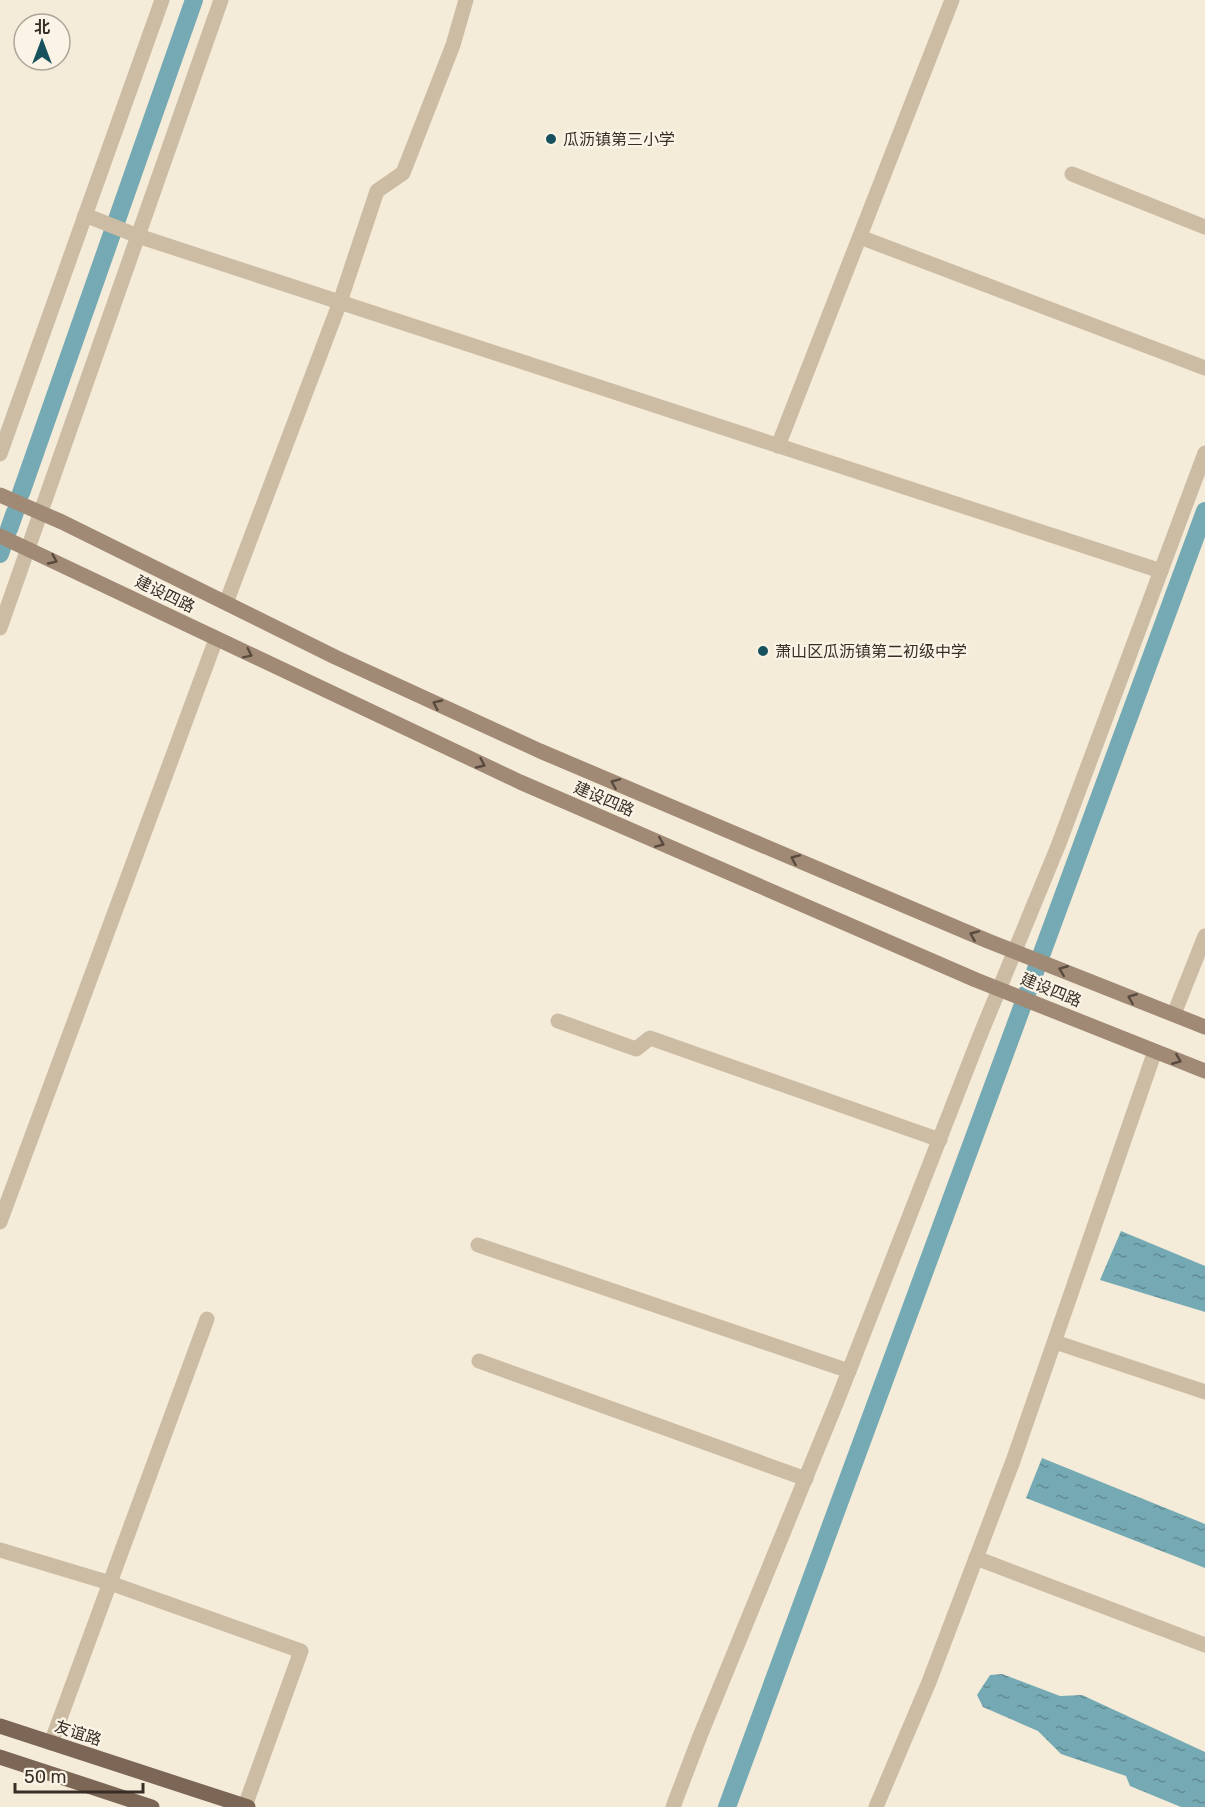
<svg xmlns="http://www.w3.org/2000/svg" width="1205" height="1807" viewBox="0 0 1205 1807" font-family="Rubik,'Noto Sans SC',sans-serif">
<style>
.water{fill:url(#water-ripples)}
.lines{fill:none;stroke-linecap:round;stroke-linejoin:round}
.canal{stroke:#75aab4;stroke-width:18}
.street{stroke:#cdbca4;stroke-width:15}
.secondary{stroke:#a18a75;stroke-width:15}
.primary{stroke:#7c6756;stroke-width:15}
.oneway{stroke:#584a3e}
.poi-dot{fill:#18515e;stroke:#fbf4e6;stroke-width:2}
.labels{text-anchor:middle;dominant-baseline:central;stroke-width:4.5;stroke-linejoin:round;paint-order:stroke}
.poi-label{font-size:16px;fill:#382e26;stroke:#fbf4e6;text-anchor:start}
.street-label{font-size:16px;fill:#382e26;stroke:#fbf4e6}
</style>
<defs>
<pattern id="water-ripples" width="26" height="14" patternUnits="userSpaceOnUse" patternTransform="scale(1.5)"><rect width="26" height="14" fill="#75aab4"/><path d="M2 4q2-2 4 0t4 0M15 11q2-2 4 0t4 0" fill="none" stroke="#618b92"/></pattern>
</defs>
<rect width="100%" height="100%" fill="#f4ebd9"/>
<!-- water -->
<g class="water">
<polygon points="1121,1231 1205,1266 1205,1312 1100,1280"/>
<polygon points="1042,1458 1205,1524 1205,1568 1026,1498"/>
<polygon points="1002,1674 1060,1696 1082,1695 1205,1752 1205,1807 1181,1807 1130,1786 1126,1776 1061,1754 1038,1731 983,1707 977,1695 990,1675"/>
</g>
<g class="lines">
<!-- canal -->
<g class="canal">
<polyline points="21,493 194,0"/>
<polyline points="9,529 15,512"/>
<polyline points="0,554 2,548"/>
<polyline points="727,1807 1205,511"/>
</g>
<!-- street -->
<g class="street">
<polyline points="1072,174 1205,227"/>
<polyline points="85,215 138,236 1161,571"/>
<polyline points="860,237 1205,368"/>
<polyline points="778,446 952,0"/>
<polyline points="0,454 162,0"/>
<polyline points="226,603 340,302 377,191 403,173 453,45 466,0"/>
<polyline points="0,628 221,0"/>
<polyline points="1174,1014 1205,936"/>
<polyline points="558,1021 636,1049 650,1038 940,1140"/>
<polyline points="0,1222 216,639"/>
<polyline points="478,1245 849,1371"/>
<polyline points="1055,1342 1205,1392"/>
<polyline points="479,1361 806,1479"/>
<polyline points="0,1550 110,1583 301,1651 245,1806"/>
<polyline points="976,1558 1205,1645"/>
<polyline points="51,1743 207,1319"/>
<polyline points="673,1807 700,1736 838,1399 979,1038 1058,846 1205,453"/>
<polyline points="876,1807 929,1682 1013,1461 1155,1051"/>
</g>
<!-- secondary -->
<g class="secondary">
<polyline points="0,495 62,522 335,657 540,751 988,941 1205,1027"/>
<polyline points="0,536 520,782 976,980 1205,1071"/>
</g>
<!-- primary -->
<g class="primary">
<polyline points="0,1726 248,1807"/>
<polyline points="0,1757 152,1807"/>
</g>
</g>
<!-- one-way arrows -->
<defs><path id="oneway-chevron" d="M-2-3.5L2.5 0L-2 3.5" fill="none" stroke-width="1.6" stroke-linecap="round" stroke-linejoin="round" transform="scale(1.5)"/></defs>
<g class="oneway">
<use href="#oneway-chevron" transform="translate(53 560) rotate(25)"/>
<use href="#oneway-chevron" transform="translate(248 654) rotate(26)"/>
<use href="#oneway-chevron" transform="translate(437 704) rotate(-155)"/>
<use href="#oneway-chevron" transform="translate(481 764) rotate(25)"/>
<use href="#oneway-chevron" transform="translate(615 783) rotate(-157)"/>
<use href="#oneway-chevron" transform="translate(660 843) rotate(23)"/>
<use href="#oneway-chevron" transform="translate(795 859) rotate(-157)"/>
<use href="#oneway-chevron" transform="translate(974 935) rotate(-157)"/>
<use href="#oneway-chevron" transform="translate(1063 970) rotate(-158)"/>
<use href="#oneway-chevron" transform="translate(1132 998) rotate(-158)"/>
<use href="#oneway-chevron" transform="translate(1177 1060) rotate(22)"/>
</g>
<!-- markers -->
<g class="poi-dot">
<circle cx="551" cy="139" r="6"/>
<circle cx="763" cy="651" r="6"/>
</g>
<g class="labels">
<!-- poi labels -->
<g class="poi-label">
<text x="563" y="139">瓜沥镇第三小学</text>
<text x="775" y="651">萧山区瓜沥镇第二初级中学</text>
</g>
<!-- street labels -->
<g class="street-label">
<text transform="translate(165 594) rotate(26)">建设四路</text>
<text transform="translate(604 799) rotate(23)">建设四路</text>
<text transform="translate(1051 990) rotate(22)">建设四路</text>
<text transform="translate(78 1733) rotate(18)">友谊路</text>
</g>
</g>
<!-- north arrow -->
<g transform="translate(42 42)"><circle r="28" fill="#fbf4e6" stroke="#ada599" stroke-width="1.5"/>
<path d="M0-4.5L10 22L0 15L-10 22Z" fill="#18515e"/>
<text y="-9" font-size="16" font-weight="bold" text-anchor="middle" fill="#382e26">北</text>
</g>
<!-- scale -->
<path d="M15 1783v9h128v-9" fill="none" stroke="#382e26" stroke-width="3"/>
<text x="24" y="1783" font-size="18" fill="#382e26" stroke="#fbf4e6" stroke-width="4.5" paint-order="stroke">50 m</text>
</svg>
